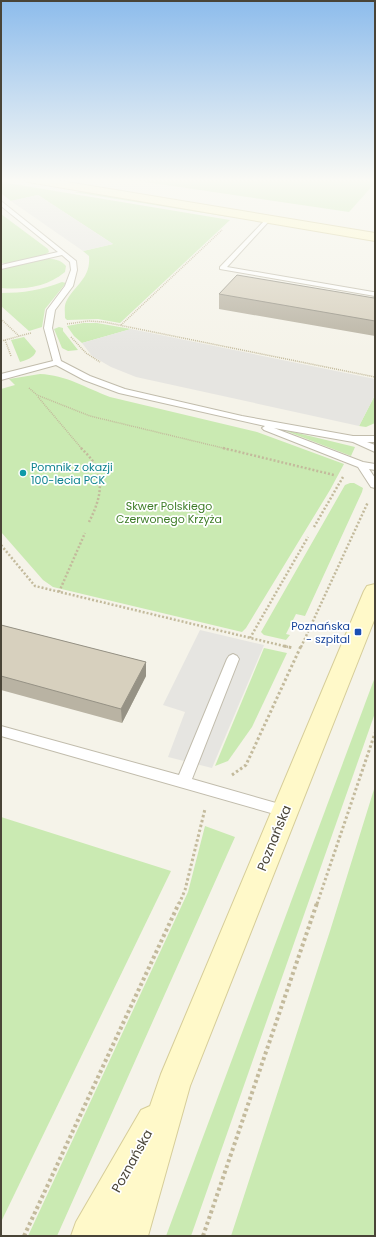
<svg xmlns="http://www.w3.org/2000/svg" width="376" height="1237" viewBox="0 0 376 1237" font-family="Poppins,sans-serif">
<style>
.green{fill:#caeab2}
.parking{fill:#e6e5e1}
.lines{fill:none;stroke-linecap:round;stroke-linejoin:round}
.lane-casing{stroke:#c1bcac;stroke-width:2}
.secondary-casing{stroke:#d6cd99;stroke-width:2}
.path-far3{stroke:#c3ba9c;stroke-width:1.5;stroke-dasharray:1 1;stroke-linecap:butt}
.path-far2{stroke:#c3ba9c;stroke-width:2.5;stroke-dasharray:2 2;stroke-linecap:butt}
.path-far1{stroke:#c3ba9c;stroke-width:3;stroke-dasharray:2.5 2.5;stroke-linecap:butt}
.path{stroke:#c3ba9c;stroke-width:4;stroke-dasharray:3 3;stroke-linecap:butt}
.lane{fill:#fff;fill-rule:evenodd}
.secondary{fill:#fff9c9;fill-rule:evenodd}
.wall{fill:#b9b3a3}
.shaded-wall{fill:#969285}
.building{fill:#d7d0be;stroke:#969285}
.culture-dot{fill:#0f9aa8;stroke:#fff;stroke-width:1.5}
.transit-dot{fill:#1a4fb4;stroke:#fff;stroke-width:1.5}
.labels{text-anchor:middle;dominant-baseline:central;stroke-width:3.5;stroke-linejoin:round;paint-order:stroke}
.culture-label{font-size:11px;fill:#0d838f;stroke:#fff;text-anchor:start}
.park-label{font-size:11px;fill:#3e7d28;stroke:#fff}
.transit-label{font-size:11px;fill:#164399;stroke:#fff;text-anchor:end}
.near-street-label{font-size:13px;fill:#494437;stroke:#fff}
</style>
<rect width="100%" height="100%" fill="#f5f3e9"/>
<!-- green -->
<g class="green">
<polygon points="125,179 375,179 375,183 349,212"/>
<path d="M 1,182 L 230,220 L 120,323 L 98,319 L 67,320 L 65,318 C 65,313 64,306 66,302 C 74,285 91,279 89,256 L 83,251 L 113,244 L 38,195 L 11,201 L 1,193 Z"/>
<polygon points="73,192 86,192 233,217 229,217"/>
<path d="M 1,214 L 48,249 L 49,252 C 37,260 15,263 1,263 Z"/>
<path d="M 45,259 C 54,259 60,259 66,266 L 65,272 C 47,287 24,290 1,288 L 1,269 Z"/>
<path d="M 62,282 L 66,283 L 45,309 L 42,327 L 29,331 L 1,306 L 1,293 C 23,293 42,290 62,282 Z"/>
<polygon points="83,323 97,323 131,329 82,343 74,336 67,326"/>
<polygon points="59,327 63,328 63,331 78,350 68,351 62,348 54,329"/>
<path d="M 24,337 L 36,351 C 34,358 26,360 20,362 L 11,340 Z"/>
<path d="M 40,374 C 66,375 86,388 110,397 L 257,432 L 344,464 L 330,490 L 246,628 L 242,632 L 53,587 L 43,580 L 1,532 L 1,389 L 15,385 L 9,379 Z"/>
<polygon points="375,395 375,423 366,427 359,426"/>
<polygon points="286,431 289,431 355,447 351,456"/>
<polygon points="350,483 354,483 363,488 362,492 305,616 296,614 286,634 290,635 286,640 264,635 261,632 345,485"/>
<polygon points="264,648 287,653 252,727 228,761 215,766"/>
<polygon points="375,677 375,713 191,1236 166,1236"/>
<polygon points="375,786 375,1236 231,1236 330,931"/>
<polygon points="1,817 171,871 1,1222"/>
<polygon points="205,826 235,837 57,1236 28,1236 188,892"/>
</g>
<!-- parking -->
<g class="parking">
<polygon points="38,195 113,244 83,251 11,201"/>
<polygon points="131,329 375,379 375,395 359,426 136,377 111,367 92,356 82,343"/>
<polygon points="200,630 264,645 212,768 168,757 185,712 163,705"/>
</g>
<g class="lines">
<defs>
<g id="lane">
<polygon points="1,201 76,261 77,270 73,286 55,310 52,328 61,361 90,376 125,389 242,416 353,436 375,436 375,442 367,442 375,445 375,452 353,442 274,428 363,462 375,464 375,470 369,469 375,478 375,488 371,487 358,467 264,430 262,428 265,426 119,393 84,380 56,365 1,380 1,374 53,361 44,328 47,310 65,286 71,270 70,262 62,255 1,269 1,265 58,252 1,206"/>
<polygon points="268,217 270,218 270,220 227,267 373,292 375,292 375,296 220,269 220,267"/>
<polygon points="233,654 237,656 239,659 192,779 290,807 292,811 290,815 285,817 1,736 1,726 179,775 227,659 229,656"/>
</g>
<g id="secondary">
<polygon points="23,179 49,179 375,233 375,241 28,182"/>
<polygon points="375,584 375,618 190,1086 148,1236 71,1236 76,1222 141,1110 150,1106 161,1074 364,591 367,586"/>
</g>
</defs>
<!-- lane casing -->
<use href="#lane" class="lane-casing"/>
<!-- secondary casing -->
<use href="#secondary" class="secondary-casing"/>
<!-- path-far3 -->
<g class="path-far3">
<polyline points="1,319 19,336"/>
<polyline points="67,324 88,321 104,322 375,377"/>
<polyline points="121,325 222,230"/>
<polyline points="71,337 86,353 100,362"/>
<polyline points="5,340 11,356"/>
<polyline points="1,341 31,333"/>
<polyline points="29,388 37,395 90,416 227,449"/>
<polyline points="38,397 82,449"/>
</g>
<!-- path-far2 -->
<g class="path-far2">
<path d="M 81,448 C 86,453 92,459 95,465 C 105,485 98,504 89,522"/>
<polyline points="223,448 334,475"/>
<polyline points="314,527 343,477"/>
<polyline points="1,545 35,586 288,647"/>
<polyline points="59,592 85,533"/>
<polyline points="250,638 308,537"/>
<polyline points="301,647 368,502"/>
</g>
<!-- path-far1 -->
<g class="path-far1">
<polyline points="284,646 293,648"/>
<polyline points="232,775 246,765 301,646"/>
<polyline points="179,904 185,890 205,809"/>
<polyline points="317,904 375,733"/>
</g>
<!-- path -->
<g class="path">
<polyline points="24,1236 179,903"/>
<polyline points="203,1236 317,903"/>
</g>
<!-- lane -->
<use href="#lane" class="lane"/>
<!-- secondary -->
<use href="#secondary" class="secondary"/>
</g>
<!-- wall -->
<g class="wall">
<polygon points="219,294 374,298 375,296 375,336 219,309"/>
<polygon points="1,625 146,662 146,676 122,723 1,690"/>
</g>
<!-- shaded-wall -->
<polygon class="shaded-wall" points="146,662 146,676 122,723 121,709"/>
<!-- building -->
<g class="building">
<polygon points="237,275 374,298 375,296 375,321 219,294"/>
<polygon points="1,625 146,662 121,709 1,676"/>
</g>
<!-- sky -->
<linearGradient id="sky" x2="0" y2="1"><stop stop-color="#8dbcec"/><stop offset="0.51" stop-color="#fafaf5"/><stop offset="1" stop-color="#fafaf5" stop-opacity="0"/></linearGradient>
<rect width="376" height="353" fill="url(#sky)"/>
<!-- markers -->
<circle class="culture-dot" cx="23" cy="473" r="4"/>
<rect class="transit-dot" x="354" y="628" width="8" height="8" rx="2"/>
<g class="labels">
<!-- culture labels -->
<g class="culture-label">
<text x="31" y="467">Pomnik z okazji<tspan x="31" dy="13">100-lecia PCK</tspan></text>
</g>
<!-- park labels -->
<g class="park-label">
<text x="169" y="506">Skwer Polskiego<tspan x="169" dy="13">Czerwonego Krzyża</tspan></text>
</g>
<!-- transit labels -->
<g class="transit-label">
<text x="350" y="626">Poznańska<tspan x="350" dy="13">- szpital</tspan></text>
</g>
<!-- near-street labels -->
<g class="near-street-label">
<text transform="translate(274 838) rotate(-68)">Poznańska</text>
<text transform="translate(132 1161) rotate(-61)">Poznańska</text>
</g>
</g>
<!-- border -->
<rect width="376" height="1237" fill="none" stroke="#494437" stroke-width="4"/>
</svg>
